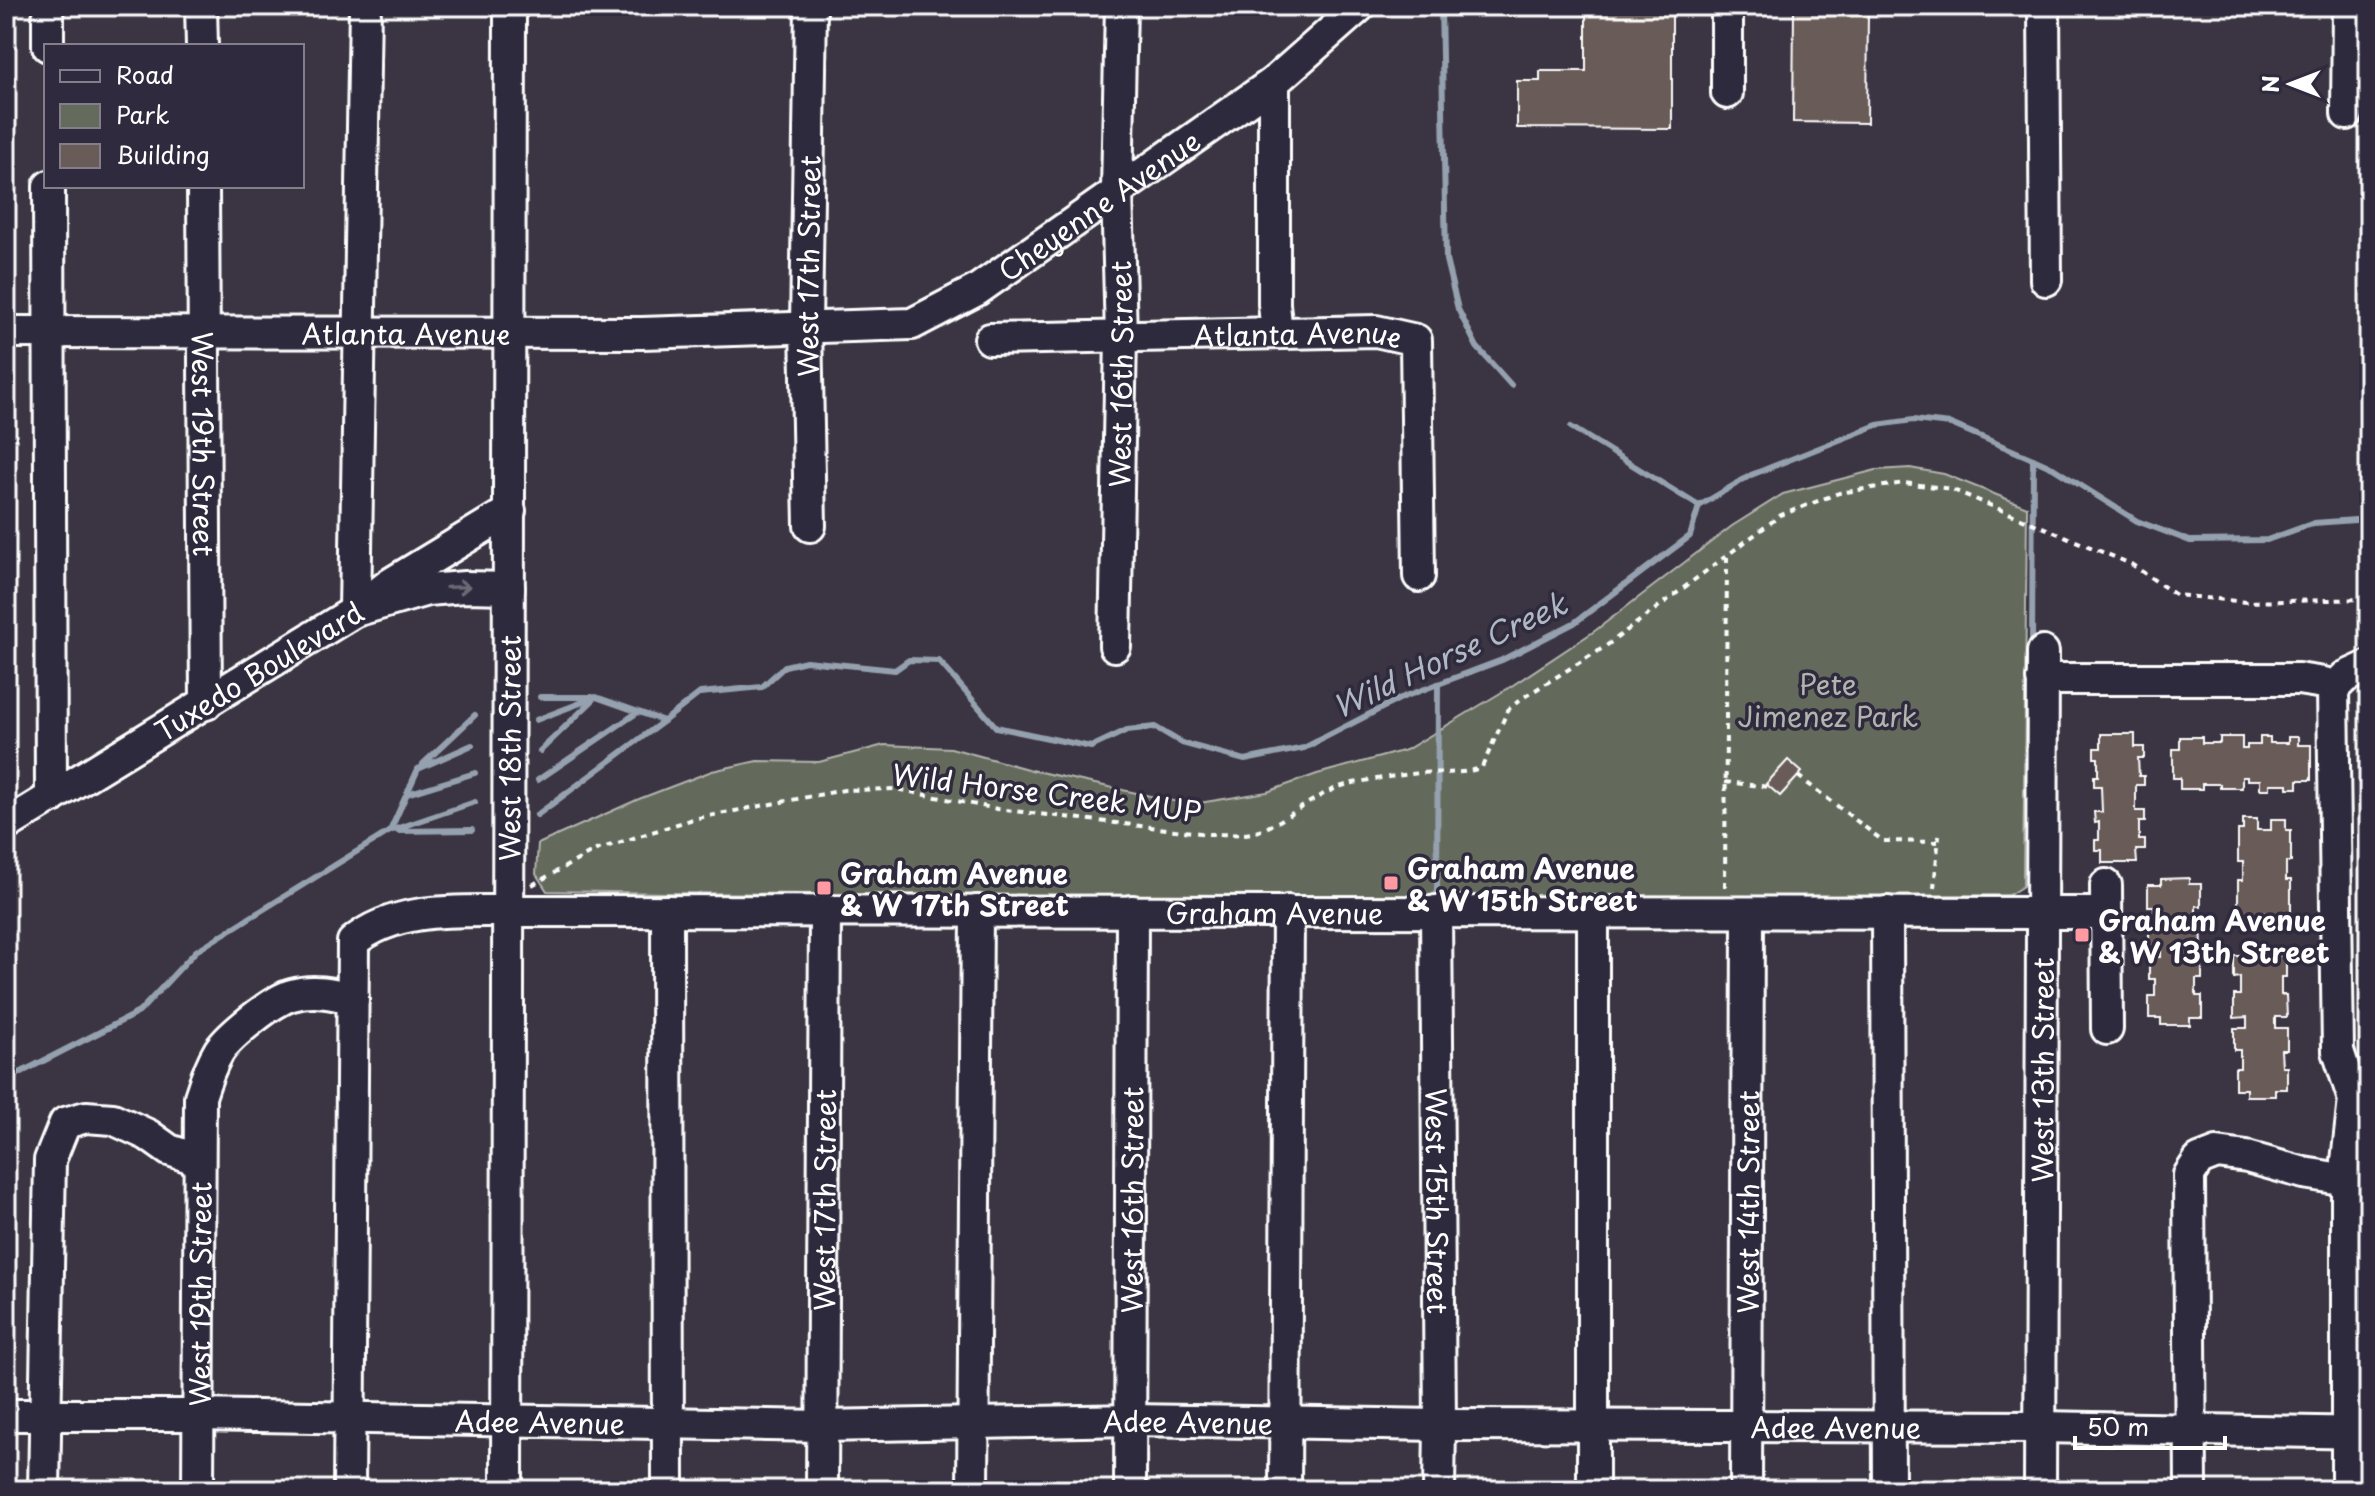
<svg xmlns="http://www.w3.org/2000/svg" width="2375" height="1496" viewBox="0 0 2375 1496" font-family="'Playpen Sans',sans-serif">
<style>
.green{fill:#646a5c;stroke:#b2b4ae;stroke-width:2}
.lines{fill:none;stroke-linecap:round;stroke-linejoin:round}
.stream{stroke:#95a1af;stroke-width:6}
.building{fill:#695b58;stroke:#fff;stroke-width:2}
.minor-casing{stroke:#fff;stroke-width:36}
.path{stroke:#fff;stroke-width:4;stroke-dasharray:6 6;stroke-linecap:butt}
.minor{stroke:#2f2a3d;stroke-width:30}
.oneway{stroke:#6d6a77}
.poi-dot{fill:#ff9aa2;stroke:#2f2a3d;stroke-width:3}
.labels{text-anchor:middle;dominant-baseline:central;stroke-width:7;stroke-linejoin:round;paint-order:stroke}
.street-label{font-size:28px;fill:#fff;stroke:#2f2a3d}
.park-label{font-size:28px;fill:#b2b4ae;stroke:#2f2a3d}
.poi-label{font-size:28px;font-weight:bold;fill:#fff;stroke:#2f2a3d;text-anchor:start}
.water-label{font-size:30px;font-style:italic;fill:#afb8c3;stroke:#2f2a3d}
</style>
<rect width="100%" height="100%" fill="#3b3442"/>
<filter id="ink" filterUnits="userSpaceOnUse"><feTurbulence type="fractalNoise" baseFrequency=".0125" numOctaves="2"/><feDisplacementMap in="SourceGraphic" scale="16" xChannelSelector="R" yChannelSelector="G"/><feConvolveMatrix kernelMatrix="1 2 1 2 8 2 1 2 1" color-interpolation-filters="sRGB"/></filter>
<g filter="url(#ink)">
<!-- green -->
<polygon class="green" points="1910,468 1944,474 2027,507 2023,886 2009,895 1427,898 669,893 547,891 536,874 538,844 639,799 712,771 757,761 819,762 884,745 951,748 1031,770 1173,801 1199,803 1267,792 1317,774 1406,750 1507,689 1596,630 1732,526 1783,494 1876,470"/>
<g class="lines">
<!-- stream -->
<g class="stream">
<polyline points="1441,6 1446,260 1458,309 1477,347 1511,385"/>
<polyline points="1571,427 1699,506"/>
<polyline points="2032,650 2033,459"/>
<polyline points="540,697 592,697"/>
<polyline points="536,720 596,697 664,721 700,693 762,687 785,666 806,661 895,670 909,660 939,661 996,727 1091,747 1127,730 1155,727 1182,743 1245,760 1304,748 1401,698 1502,660 1574,623 1690,536 1699,506 1751,475 1877,425 1913,420 1951,424 2033,459 2053,468 2137,521 2190,541 2267,540 2314,523 2369,519"/>
<polyline points="540,751 592,701"/>
<polyline points="423,764 475,715"/>
<polyline points="538,780 638,712"/>
<polyline points="407,794 475,773"/>
<polyline points="537,815 664,721"/>
<polyline points="390,831 475,802"/>
<polyline points="398,831 472,830"/>
<polyline points="1437,904 1438,684"/>
<polyline points="6,1080 139,1012 196,951 390,831 418,769 472,745"/>
</g>
</g>
<!-- building -->
<g class="building">
<polygon points="1593,6 1672,9 1672,129 1517,128 1517,81 1540,81 1540,71 1586,71 1586,9 1593,9"/>
<polygon points="1794,8 1868,9 1867,123 1793,122"/>
<polygon points="2101,734 2135,734 2135,747 2144,747 2144,758 2138,758 2139,776 2144,776 2144,785 2136,785 2136,811 2145,811 2145,822 2139,822 2139,840 2145,840 2145,850 2136,850 2137,863 2102,863 2102,850 2095,850 2095,840 2099,840 2099,822 2095,823 2094,812 2102,812 2101,786 2094,786 2094,776 2098,776 2098,758 2094,758 2094,748 2101,748"/>
<polygon points="2180,737 2202,737 2202,743 2220,743 2220,737 2242,737 2242,749 2247,749 2247,745 2260,745 2260,737 2270,737 2270,743 2288,743 2288,737 2298,737 2298,745 2311,745 2311,780 2298,780 2298,788 2288,788 2288,784 2270,784 2270,789 2260,789 2260,780 2247,780 2247,777 2242,777 2242,788 2220,788 2220,784 2202,784 2202,789 2180,789 2180,778 2173,778 2173,749 2180,749"/>
<polygon points="1788,760 1802,772 1780,796 1766,784"/>
<polygon points="2243,819 2257,819 2257,830 2271,830 2271,819 2286,819 2286,830 2291,830 2291,862 2286,862 2286,880 2291,880 2291,913 2286,913 2286,924 2271,924 2271,913 2257,913 2257,923 2243,923 2243,913 2238,913 2238,880 2243,880 2243,862 2238,862 2238,830 2243,830"/>
<polygon points="2189,878 2189,884 2201,884 2201,906 2196,906 2196,924 2201,924 2202,946 2190,946 2190,957 2202,956 2202,979 2196,979 2196,996 2202,996 2202,1018 2190,1018 2190,1025 2161,1025 2161,1018 2149,1018 2149,996 2155,996 2155,979 2149,979 2149,957 2161,957 2161,946 2149,946 2149,924 2154,924 2154,906 2148,906 2148,885 2161,885 2161,879"/>
<polygon points="2274,949 2274,956 2286,955 2286,977 2281,977 2281,995 2286,995 2287,1017 2275,1017 2275,1028 2287,1028 2287,1050 2281,1050 2282,1067 2287,1067 2287,1089 2275,1089 2275,1096 2246,1096 2246,1089 2235,1089 2235,1068 2240,1068 2240,1050 2234,1050 2234,1028 2247,1028 2247,1017 2234,1018 2234,995 2240,995 2240,977 2234,978 2234,956 2246,956 2246,950"/>
</g>
<g class="lines">
<defs>
<g id="minor">
<polyline points="201,6 202,46"/>
<polyline points="365,6 355,611 427,590 465,587 509,588"/>
<polyline points="1727,6 1727,93"/>
<polyline points="2044,6 2046,280"/>
<polyline points="48,18 48,46"/>
<polyline points="1274,82 1274,304 1277,333"/>
<polyline points="2347,114 2348,6"/>
<polyline points="49,186 51,798"/>
<path id="s1" d="M 203,186 L 206,704"/>
<path id="s2" d="M 6,332 L 642,333 L 912,324 L 977,290 L 1274,82 L 1360,6"/>
<path id="s3" d="M 990,339 L 1376,331 L 1416,340 L 1419,576"/>
<path id="s4" d="M 810,526 L 806,326 L 811,6"/>
<path id="s5" d="M 1115,646 L 1121,336 L 1117,190 L 1121,6"/>
<polyline points="2042,679 2298,679 2324,683 2333,689"/>
<polyline points="2333,689 2338,1051 2354,1100 2347,1161 2347,1490"/>
<polyline points="2333,689 2345,677 2369,666"/>
<path id="s6" d="M 6,825 L 355,611 L 390,584 L 510,511"/>
<polyline points="2106,885 2107,1029"/>
<polyline points="667,911 668,1490"/>
<path id="s7" d="M 1436,911 L 1440,1425 L 1439,1490"/>
<polyline points="1593,912 1593,1490"/>
<polyline points="1887,912 1889,1490"/>
<path id="s8" d="M 6,1415 L 198,1415 L 823,1426 L 1132,1420 L 1440,1425 L 2040,1427 L 2369,1433"/>
<polyline points="44,1490 50,1160 65,1123 86,1117 113,1119 148,1135 169,1150 199,1160"/>
<path id="s9" d="M 198,1490 L 200,1097 C 205,1081 210,1066 219,1051 C 230,1035 273,1000 292,995 C 313,989 333,993 353,999"/>
<path id="s10" d="M 349,1490 L 353,942 C 394,907 457,911 508,911 L 2106,913"/>
<path id="s11" d="M 507,1490 L 510,6"/>
<path id="s12" d="M 822,1490 L 825,911"/>
<polyline points="973,1490 977,911"/>
<path id="s13" d="M 1130,1490 L 1132,911"/>
<polyline points="1285,1490 1288,911"/>
<path id="s14" d="M 1746,1490 L 1748,914"/>
<path id="s15" d="M 2040,1490 L 2043,652"/>
<polyline points="2191,1490 2189,1175 2199,1160 2217,1153 2247,1157 2304,1173 2347,1180"/>
</g>
</defs>
<!-- minor casing -->
<use href="#minor" class="minor-casing"/>
<!-- path -->
<g class="path">
<polyline points="1798,776 1883,841 1939,842"/>
<polyline points="1725,782 1769,787"/>
<path d="M 532,885 L 596,850 L 693,819 L 844,790 L 896,789 L 997,809 L 1209,834 C 1225,834 1244,836 1259,831 C 1292,818 1317,791 1353,783 C 1375,779 1399,775 1421,773 C 1443,771 1461,776 1482,767 L 1508,710 L 1521,699 L 1606,646 L 1781,515 L 1839,493 L 1904,483 L 1951,489 L 2131,564 L 2176,595 L 2246,602 L 2369,599"/>
<polyline points="1725,887 1727,556"/>
<polyline points="1934,888 1939,835"/>
</g>
<!-- minor -->
<use href="#minor" class="minor"/>
</g>
<!-- one-way arrows -->
<defs><path id="oneway-shaft" d="M-6 0H5M1.5-3L5.5 0L1.5 3" fill="none" stroke-width="1.6" stroke-linecap="round" stroke-linejoin="round" transform="scale(2)"/></defs>
<use class="oneway" href="#oneway-shaft" transform="translate(458 587) rotate(-2)"/>
</g>
<!-- markers -->
<g class="poi-dot">
<rect x="1383" y="875" width="16" height="16" rx="4"/>
<rect x="816" y="880" width="16" height="16" rx="4"/>
<rect x="2074" y="927" width="16" height="16" rx="4"/>
</g>
<g class="labels">
<!-- street labels -->
<g class="street-label">
<text stroke="none"><textPath href="#s2" startOffset="1128">Cheyenne Avenue</textPath></text>
<text stroke="none"><textPath href="#s4" startOffset="260">West 17th Street</textPath></text>
<text stroke="none"><textPath href="#s2" startOffset="400">Atlanta Avenue</textPath></text>
<text stroke="none"><textPath href="#s3" startOffset="308">Atlanta Avenue</textPath></text>
<text stroke="none"><textPath href="#s5" startOffset="272">West 16th Street</textPath></text>
<text stroke="none"><textPath href="#s1" startOffset="258">West 19th Street</textPath></text>
<text stroke="none"><textPath href="#s6" startOffset="296">Tuxedo Boulevard</textPath></text>
<text stroke="none"><textPath href="#s11" startOffset="742">West 18th Street</textPath></text>
<text transform="translate(1047 792) rotate(7)">Wild Horse Creek MUP</text>
<text stroke="none"><textPath href="#s10" startOffset="1476">Graham Avenue</textPath></text>
<text stroke="none"><textPath href="#s15" startOffset="420">West 13th Street</textPath></text>
<text stroke="none"><textPath href="#s12" startOffset="290">West 17th Street</textPath></text>
<text stroke="none"><textPath href="#s13" startOffset="290">West 16th Street</textPath></text>
<text stroke="none"><textPath href="#s7" startOffset="290">West 15th Street</textPath></text>
<text stroke="none"><textPath href="#s14" startOffset="288">West 14th Street</textPath></text>
<text stroke="none"><textPath href="#s9" startOffset="196">West 19th Street</textPath></text>
<text stroke="none"><textPath href="#s8" startOffset="534">Adee Avenue</textPath></text>
<text stroke="none"><textPath href="#s8" startOffset="1182">Adee Avenue</textPath></text>
<text stroke="none"><textPath href="#s8" startOffset="1830">Adee Avenue</textPath></text>
</g>
<!-- park labels -->
<g class="park-label">
<text x="1828" y="683">Pete<tspan x="1828" dy="32">Jimenez Park</tspan></text>
</g>
<!-- poi labels -->
<g class="poi-label">
<text x="1407" y="867">Graham Avenue<tspan x="1407" dy="32">&amp; W 15th Street</tspan></text>
<text x="840" y="872">Graham Avenue<tspan x="840" dy="32">&amp; W 17th Street</tspan></text>
<text x="2098" y="919">Graham Avenue<tspan x="2098" dy="32">&amp; W 13th Street</tspan></text>
</g>
<!-- water labels -->
<g class="water-label">
<text transform="translate(1449 654) rotate(-25)">Wild Horse Creek</text>
</g>
</g>
<!-- margin -->
<rect width="2375" height="1496" fill="none" stroke="#2f2a3d" stroke-width="32"/>
<rect x="16" y="16" width="2343" height="1464" fill="none" stroke="#fff" stroke-width="3" filter="url(#ink)"/>
<!-- legend -->
<rect x="44" y="44" width="260" height="144" fill="#2f2a3d" stroke="#827f8b" stroke-width="2"/>
<rect x="60" y="70" width="40" height="12" fill="#2f2a3d" stroke="#827f8b" stroke-width="2"/>
<text x="116" y="84" font-size="24" fill="#ffffff">Road</text>
<rect x="60" y="104" width="40" height="24" fill="#646a5c" stroke="#827f8b" stroke-width="2"/>
<text x="116" y="124" font-size="24" fill="#ffffff">Park</text>
<rect x="60" y="144" width="40" height="24" fill="#695b58" stroke="#827f8b" stroke-width="2"/>
<text x="116" y="164" font-size="24" fill="#ffffff">Building</text>
<!-- north arrow -->
<g transform="translate(2291 84) rotate(270)" stroke="#2f2a3d" stroke-width="6" paint-order="stroke">
<path d="M0-6L14 30L0 20L-14 30Z" fill="#ffffff"/>
<text y="-12" font-size="22" font-weight="bold" text-anchor="middle" fill="#ffffff">N</text>
</g>
<!-- scale -->
<path d="M2075 1436v12h150v-12" fill="none" stroke="#ffffff" stroke-width="4"/>
<text x="2087" y="1436" font-size="24" fill="#ffffff" stroke="#2f2a3d" stroke-width="6" paint-order="stroke">50 m</text>
</svg>
